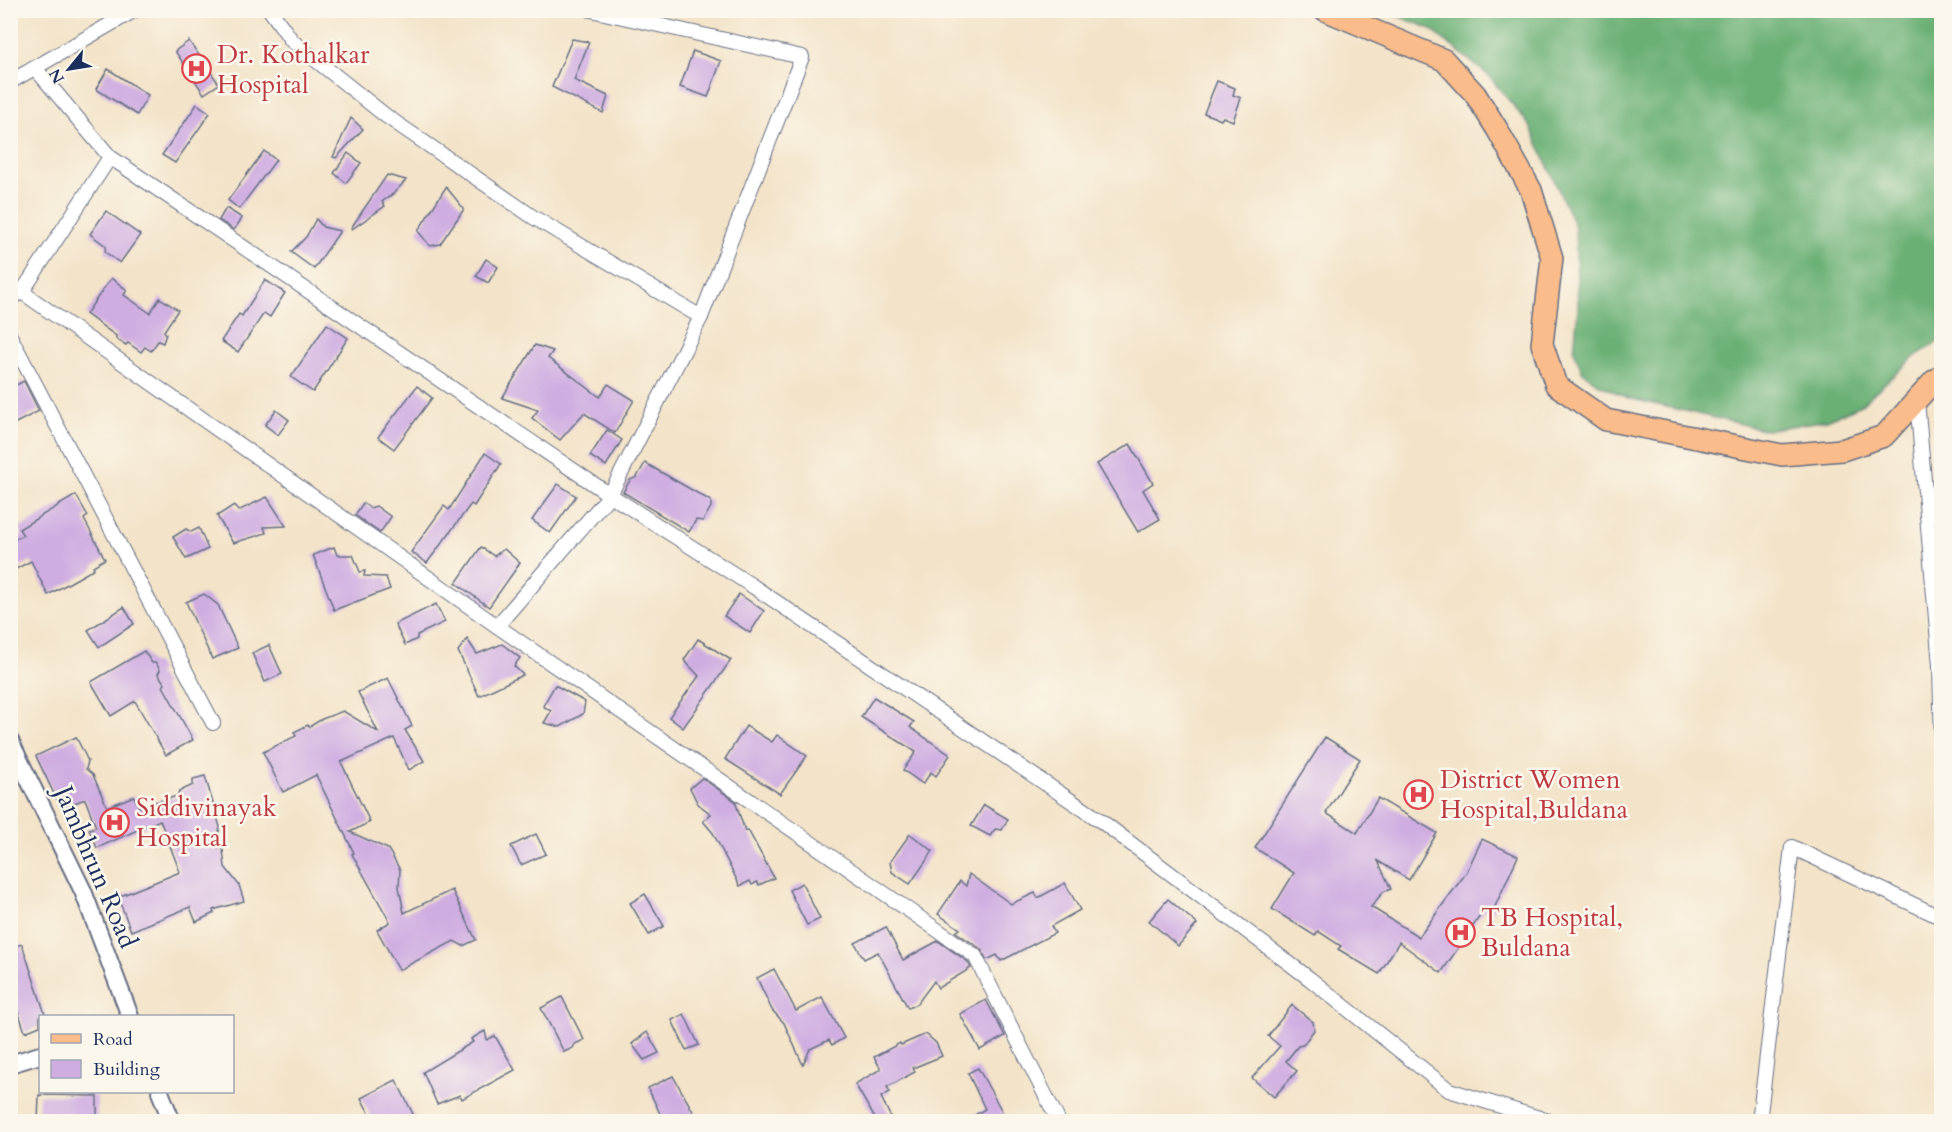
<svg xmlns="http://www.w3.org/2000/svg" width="1952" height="1132" viewBox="0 0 1952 1132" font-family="Cardo,serif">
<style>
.forest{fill:#6bb074;stroke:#437069;stroke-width:1.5}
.building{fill:#cfade1}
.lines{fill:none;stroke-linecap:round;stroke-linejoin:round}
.minor-casing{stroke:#676e83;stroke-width:16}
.tertiary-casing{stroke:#676e83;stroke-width:20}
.primary-casing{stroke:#676e83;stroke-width:24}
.minor{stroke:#fff;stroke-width:14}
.tertiary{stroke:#fff;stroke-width:16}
.primary{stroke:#f9bc8a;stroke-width:21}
.labels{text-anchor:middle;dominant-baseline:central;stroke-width:5;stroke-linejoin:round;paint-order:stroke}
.health-label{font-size:26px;fill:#be3a42;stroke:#fbf7ec;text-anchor:start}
.street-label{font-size:26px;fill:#1b2f5e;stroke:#fbf7ec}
</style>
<rect width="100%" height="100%" fill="#fbf7ec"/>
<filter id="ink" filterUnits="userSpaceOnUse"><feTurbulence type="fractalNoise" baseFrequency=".0167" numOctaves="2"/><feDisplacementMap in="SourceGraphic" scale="12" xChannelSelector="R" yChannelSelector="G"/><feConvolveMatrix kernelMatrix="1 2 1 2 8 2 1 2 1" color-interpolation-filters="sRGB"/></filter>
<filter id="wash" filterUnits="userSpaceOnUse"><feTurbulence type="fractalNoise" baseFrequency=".008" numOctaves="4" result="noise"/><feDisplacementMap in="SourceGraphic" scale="24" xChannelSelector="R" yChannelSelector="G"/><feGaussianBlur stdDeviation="1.35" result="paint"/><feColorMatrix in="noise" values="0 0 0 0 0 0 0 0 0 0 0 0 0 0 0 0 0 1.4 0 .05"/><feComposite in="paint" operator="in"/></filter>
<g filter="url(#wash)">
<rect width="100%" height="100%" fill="#f3e3c8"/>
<!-- forest -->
<polygon class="forest" points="1384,11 1941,11 1941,340 1917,355 1859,406 1827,420 1767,430 1628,398 1598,384 1582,371 1574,351 1578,307 1575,227 1530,126 1488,75 1429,28"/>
<g id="blocks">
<!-- building -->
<g class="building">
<polygon points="572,39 589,42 574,80 608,96 603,113 552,87"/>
<polygon points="189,41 219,84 204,94 175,51"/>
<polygon points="693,51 721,61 708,97 680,87"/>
<polygon points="108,69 148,95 137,115 96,89"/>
<polygon points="1217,81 1235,88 1233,95 1241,98 1233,121 1223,117 1221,120 1204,113"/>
<polygon points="197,104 210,113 175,163 162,155"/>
<polygon points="351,118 363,129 336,158 333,157"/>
<polygon points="264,151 276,160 239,209 228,200"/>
<polygon points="348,153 361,163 346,183 334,173"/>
<polygon points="387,175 406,180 394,193 382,202 385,206 352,229 351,228"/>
<polygon points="446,187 464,209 440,244 430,246 418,231"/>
<polygon points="226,208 242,218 234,230 219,220"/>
<polygon points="106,211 140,235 120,263 105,252 106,246 90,234"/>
<polygon points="316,219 323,227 340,231 314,269 291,252 306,237"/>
<polygon points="486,259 498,267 488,283 476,276"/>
<polygon points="111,278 127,290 124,295 150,313 160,298 178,310 164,331 166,334 163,343 158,341 151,351 145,347 141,352 128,343 126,345 116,339 116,336 86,314"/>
<polygon points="265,280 285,293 270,317 264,313 238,352 221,341 239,314 242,316"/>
<polygon points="327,324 348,338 313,392 291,377"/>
<polygon points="535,345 553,351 548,358 600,397 608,384 634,400 615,433 584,413 560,440 532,418 538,410 502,398"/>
<polygon points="24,381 39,411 10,426 10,388"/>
<polygon points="417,386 432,398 394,449 378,437"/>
<polygon points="276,410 289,420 278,435 265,425"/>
<polygon points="607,430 622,440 606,466 590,456"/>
<polygon points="1130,444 1153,483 1143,490 1160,519 1138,532 1097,464"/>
<polygon points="485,453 501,464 474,506 471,504 427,563 411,552 444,506 449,510"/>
<polygon points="645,463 711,501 711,507 703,521 696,520 689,532 623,492 630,480 637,477"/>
<polygon points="558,484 576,496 550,533 532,520"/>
<polygon points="76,495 88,516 84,519 105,559 93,566 94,568 87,573 48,595 31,561 10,572 10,542 23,535 19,529"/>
<polygon points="267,497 286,526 264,527 266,533 233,543 217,516 234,505 238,511"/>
<polygon points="363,503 370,508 376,506 391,517 380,533 355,515"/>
<polygon points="199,528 208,549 186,559 173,537 186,529 191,532"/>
<polygon points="334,547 337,555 353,555 360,572 365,571 364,576 386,577 390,589 334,610 313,555"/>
<polygon points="481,547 494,556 504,549 520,563 489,607 456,583"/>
<polygon points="204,594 218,605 238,648 212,659 186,602"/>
<polygon points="739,594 764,611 750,633 724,616"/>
<polygon points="436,604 445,622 417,635 417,639 405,645 395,624"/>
<polygon points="124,607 134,624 99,647 88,630"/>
<polygon points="467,639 477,654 502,644 520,658 514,666 523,675 479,696 458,651"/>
<polygon points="698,639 731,660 683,728 669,717 699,676 684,660"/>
<polygon points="269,645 282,674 265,682 252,653"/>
<polygon points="144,651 152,663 156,663 160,670 158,674 165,684 163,686 193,740 166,755 135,701 111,716 91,682"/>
<polygon points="388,678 412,726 405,730 424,761 409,770 394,738 341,762 370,822 350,832 388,849 400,870 399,887 404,913 452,890 476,940 463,946 454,941 399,970 377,930 390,922 352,854 354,853 316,775 283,792 263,752 296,736 294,732 308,725 309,727 322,719 343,711 378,732 358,692"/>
<polygon points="555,685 585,702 583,714 560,727 544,723 551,711 543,706"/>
<polygon points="874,697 914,722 910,727 950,755 936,776 931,772 923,784 903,770 916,752 861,717"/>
<polygon points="746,726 772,742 777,735 807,756 780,794 725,759"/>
<polygon points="76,737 88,761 86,769 93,775 107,807 134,796 139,807 177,796 180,791 193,785 193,779 205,776 220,827 216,845 223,850 225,867 239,885 244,901 213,910 214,913 196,922 190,907 131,931 118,897 180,872 160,820 97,848 89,829 96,827 85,799 64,807 56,798 36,756"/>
<polygon points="1325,737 1360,759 1326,813 1357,833 1378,798 1437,833 1409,880 1378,861 1391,889 1383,892 1371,907 1419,937 1466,873 1482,839 1518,856 1492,913 1484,910 1441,973 1399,942 1379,974 1338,949 1341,946 1318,931 1315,936 1272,909 1294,873 1255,848"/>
<polygon points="702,778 735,801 745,831 748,830 774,878 759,885 757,882 752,885 750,881 740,886 713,833 703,821 711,814 698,804 690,788"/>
<polygon points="984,805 1008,819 1002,830 995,829 990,836 971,826"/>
<polygon points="536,834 546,854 521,865 511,846"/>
<polygon points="910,834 933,851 910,884 892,872 890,862"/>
<polygon points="969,874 1011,904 1035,893 1038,898 1065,883 1080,910 1051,926 1055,933 1001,961 997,955 989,959 986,959 981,949 956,932 960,929 938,914 960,881 966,886"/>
<polygon points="802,883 820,919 807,925 789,890"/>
<polygon points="645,894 664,926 649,935 630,903"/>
<polygon points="1168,899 1197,924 1178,946 1149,921"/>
<polygon points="886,927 903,960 938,941 968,962 971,968 938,988 934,981 917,1004 908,1008 878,952 864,959 855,943"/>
<polygon points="22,944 46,1017 40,1017 40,1026 25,1032 10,987 10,948"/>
<polygon points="774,969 796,1011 822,997 844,1038 832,1045 829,1040 810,1049 803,1065 784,1023 772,1010 757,978"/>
<polygon points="562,997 584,1040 575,1044 573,1048 564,1052 541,1008"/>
<polygon points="986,1000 1005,1036 980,1050 960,1014"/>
<polygon points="1292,1005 1313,1022 1314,1030 1303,1045 1298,1046 1286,1061 1297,1071 1274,1097 1252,1078 1280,1046 1268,1036"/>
<polygon points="684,1014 699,1045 686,1050 672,1020"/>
<polygon points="485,1031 487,1040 495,1036 515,1070 462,1099 460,1095 437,1104 423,1072 473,1042 471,1039"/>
<polygon points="647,1032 659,1053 644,1060 632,1044"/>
<polygon points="926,1034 936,1043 942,1056 913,1068 915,1072 887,1087 890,1092 881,1097 893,1122 877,1122 855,1084 881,1069 874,1057 900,1043 901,1045"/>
<polygon points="978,1068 1008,1122 963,1122 985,1109 968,1073"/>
<polygon points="673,1076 695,1115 680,1122 664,1122 648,1088"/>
<polygon points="396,1080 415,1118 407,1122 374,1122 361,1098"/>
<polygon points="39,1095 97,1096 97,1122 38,1122"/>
</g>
</g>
</g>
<g filter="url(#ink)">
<use href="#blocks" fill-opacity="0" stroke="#676e83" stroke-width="1.5"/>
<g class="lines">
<defs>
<g id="minor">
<polyline points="270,10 292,41 386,116 533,217 701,317"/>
<polyline points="35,68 110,157 610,495 754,587 1101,821 1310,979 1449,1090 1552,1122"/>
<polyline points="10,82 135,10"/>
<polyline points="22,292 497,626 975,956 1059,1122"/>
<polyline points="10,298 22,292 110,157"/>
<polyline points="10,336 213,723"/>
<polyline points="1917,400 1940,665 1942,744"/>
<polyline points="497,626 610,495 701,317 802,57 591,10"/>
<polyline points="1759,1122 1792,847 1942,918"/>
</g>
<g id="tertiary">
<polyline points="10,741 83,891 130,1016"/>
<polyline points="10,1064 40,1055"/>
<polyline points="160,1092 172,1122"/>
</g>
<polyline id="primary" points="1325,10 1444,60 1475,94 1497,129 1531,190 1552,258 1542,344 1556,385 1606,420 1782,455 1842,450 1884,436 1934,381 1942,376"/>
</defs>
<!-- minor casing -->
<use href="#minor" class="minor-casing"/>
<!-- tertiary casing -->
<use href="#tertiary" class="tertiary-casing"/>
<!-- primary casing -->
<use href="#primary" class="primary-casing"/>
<!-- minor -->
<use href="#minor" class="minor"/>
<!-- tertiary -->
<use href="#tertiary" class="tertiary"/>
<!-- primary -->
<use href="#primary" class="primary"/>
</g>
</g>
<!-- icons -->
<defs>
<symbol id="hospital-ring" viewBox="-11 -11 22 22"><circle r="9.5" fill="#fbf7ec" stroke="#e0444e" stroke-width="1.5"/><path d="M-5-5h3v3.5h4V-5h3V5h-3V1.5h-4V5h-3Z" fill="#e0444e"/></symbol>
</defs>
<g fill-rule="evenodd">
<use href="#hospital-ring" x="180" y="52" width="33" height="33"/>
<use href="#hospital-ring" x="1402" y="778" width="33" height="33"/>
<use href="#hospital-ring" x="98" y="806" width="33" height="33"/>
<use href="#hospital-ring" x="1444" y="916" width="33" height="33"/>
</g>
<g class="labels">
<!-- health labels -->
<g class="health-label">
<text x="217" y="54">Dr. Kothalkar<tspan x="217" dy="30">Hospital</tspan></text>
<text x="1440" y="779">District Women<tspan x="1440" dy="30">Hospital,Buldana</tspan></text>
<text x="136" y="807">Siddivinayak<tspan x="136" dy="30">Hospital</tspan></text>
<text x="1481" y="917">TB Hospital,<tspan x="1481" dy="30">Buldana</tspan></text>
</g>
<!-- street labels -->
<g class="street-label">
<text transform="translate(96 867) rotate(67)">Jambhrun Road</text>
</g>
</g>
<!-- margin -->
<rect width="1952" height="1132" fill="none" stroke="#fbf7ec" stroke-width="36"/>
<!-- legend -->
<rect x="39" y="1015" width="195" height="78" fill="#fbf7ec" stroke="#a1a7b3" stroke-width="1.5"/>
<rect x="51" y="1034" width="30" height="9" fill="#f9bc8a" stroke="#a1a7b3" stroke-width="1.5"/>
<text x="93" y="1045" font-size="18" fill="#1b2f5e">Road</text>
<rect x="51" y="1060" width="30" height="18" fill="#cfade1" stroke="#a1a7b3" stroke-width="1.5"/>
<text x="93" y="1075" font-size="18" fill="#1b2f5e">Building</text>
<!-- north arrow -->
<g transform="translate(69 69) rotate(240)" stroke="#fbf7ec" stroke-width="4.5" paint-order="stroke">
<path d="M0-4.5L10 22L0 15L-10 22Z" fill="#1b2f5e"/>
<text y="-9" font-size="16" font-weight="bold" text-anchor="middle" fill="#1b2f5e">N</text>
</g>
</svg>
